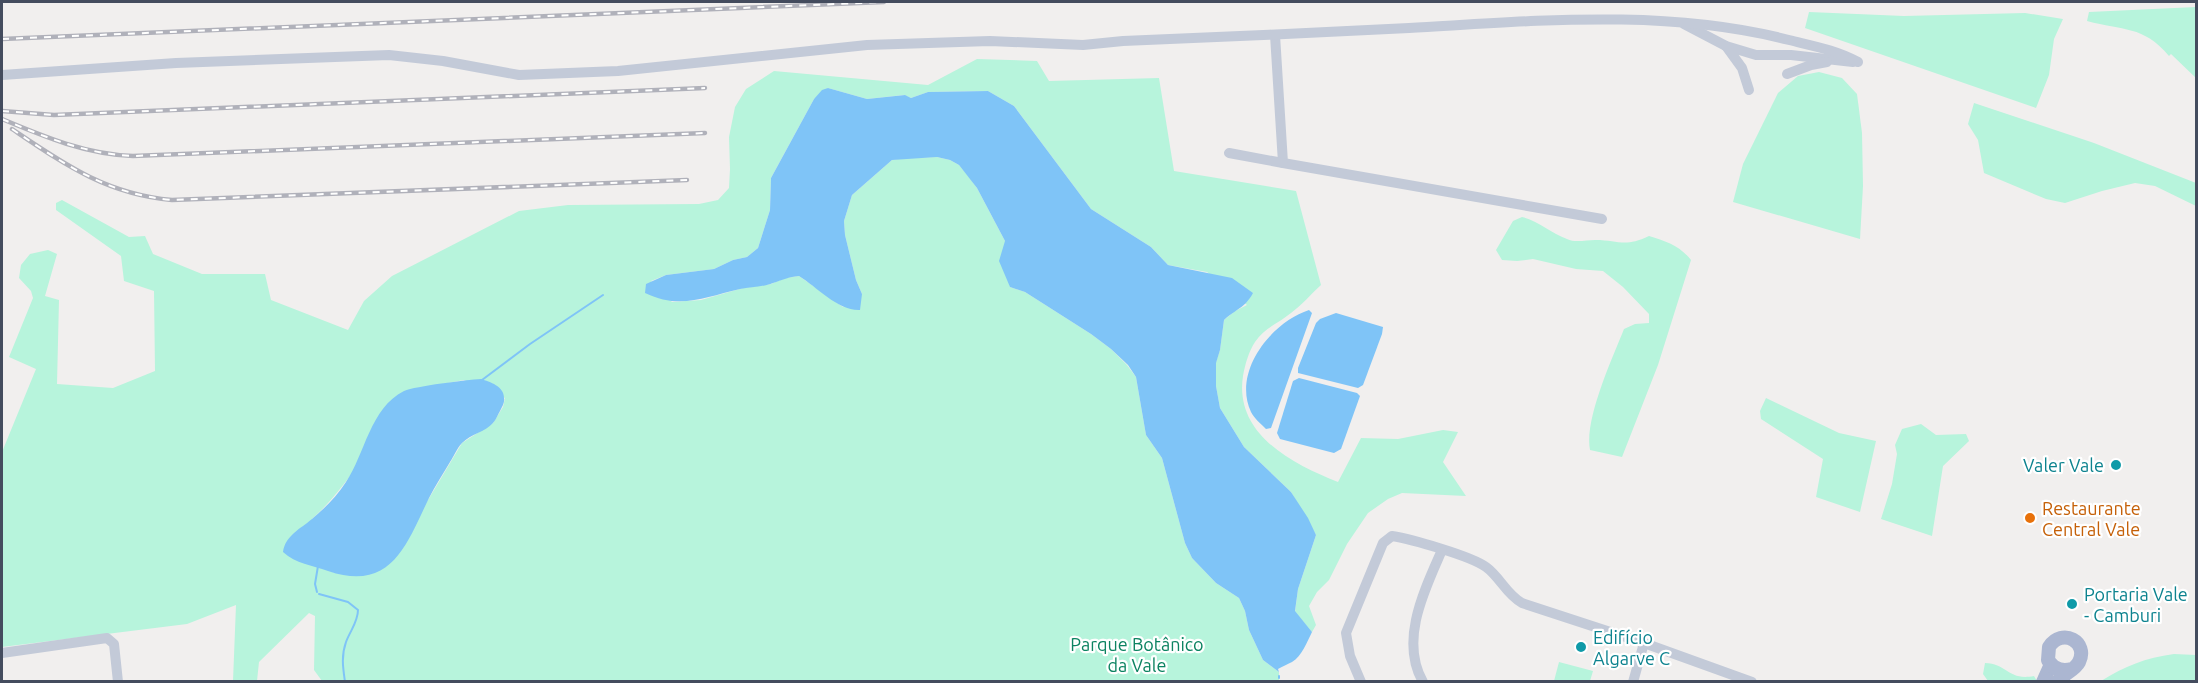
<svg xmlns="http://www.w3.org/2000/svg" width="2198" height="683" viewBox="0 0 2198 683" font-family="Ubuntu,sans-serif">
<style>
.green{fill:#b7f4dc;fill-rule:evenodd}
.water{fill:#7fc4f7}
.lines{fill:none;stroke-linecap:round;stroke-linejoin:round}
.stream{stroke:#7fc4f7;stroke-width:2}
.minor{stroke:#c3cad8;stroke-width:10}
.major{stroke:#abb6d1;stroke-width:14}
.rail-casing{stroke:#b0b1ba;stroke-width:4.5}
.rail{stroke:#fff;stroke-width:2;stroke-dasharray:7;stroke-linecap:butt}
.culture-dot{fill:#0f9aa8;stroke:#fff;stroke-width:2}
.food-dot{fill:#e8710a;stroke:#fff;stroke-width:2}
.labels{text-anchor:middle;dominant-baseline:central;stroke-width:4.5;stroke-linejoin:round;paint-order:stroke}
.culture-label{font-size:18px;fill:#0d838f;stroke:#fff;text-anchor:start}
.food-label{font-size:18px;fill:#c56008;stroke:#fff;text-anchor:start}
.park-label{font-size:18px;fill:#0c8361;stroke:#fff}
</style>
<rect width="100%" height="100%" fill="#f1efee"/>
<!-- green -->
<g class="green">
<path d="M 2196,7 L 2196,78 L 2171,54 L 2169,56 C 2143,25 2123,31 2087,21 L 2089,12 Z"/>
<polygon points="1809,12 1904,16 2025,13 2063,19 2054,39 2049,75 2036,108 1805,28"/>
<path d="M 977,59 L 1037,61 L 1049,81 L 1159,78 L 1174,171 L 1296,191 L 1321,285 C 1311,294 1302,305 1291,313 C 1279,323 1264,328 1255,342 C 1249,351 1245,364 1243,376 C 1234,434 1292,464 1338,482 L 1361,438 L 1398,439 L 1443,430 L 1458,432 L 1443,462 L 1466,496 L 1402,493 L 1388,499 L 1368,513 L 1347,544 L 1329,580 L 1317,592 L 1309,606 L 1316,625 L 1312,632 L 1295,612 L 1298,589 L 1316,535 L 1291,492 L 1244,447 L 1220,408 L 1216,386 L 1216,362 L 1220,350 L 1224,320 L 1235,311 L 1247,305 L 1207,272 L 1168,265 L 1151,247 L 1091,209 L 1014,106 L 988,91 L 928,92 L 911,98 L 904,95 L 867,99 L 828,88 L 814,99 L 771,178 L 770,210 L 758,248 L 747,257 L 733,260 L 714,269 L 666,275 L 651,281 L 672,302 L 701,300 L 743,288 L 771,284 L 785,278 L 799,276 L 843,307 L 862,294 L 856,280 L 845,235 L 844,221 L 852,195 L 892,160 L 904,158 L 937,157 L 950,160 L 959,165 L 969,177 L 977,188 L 1005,241 L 1010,287 L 1025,292 L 1091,334 L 1111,349 L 1127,365 L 1136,377 L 1146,435 L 1162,458 L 1185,543 L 1192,558 L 1216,583 L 1239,598 L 1245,611 L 1249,630 L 1263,660 L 1279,672 L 1279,680 L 322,681 L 314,670 L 315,616 L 309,613 L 259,662 L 257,681 L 233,681 L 236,605 L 187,624 L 2,647 L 2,452 L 36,369 L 9,357 L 33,298 L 31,291 L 19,278 L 21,265 L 30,254 L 48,250 L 57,254 L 45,296 L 59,300 L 57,384 L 113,388 L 155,371 L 154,291 L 124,281 L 121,256 L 56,210 L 56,203 L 62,200 L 129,237 L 145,236 L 153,254 L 202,274 L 265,274 L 271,300 L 348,330 L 364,301 L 392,276 L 519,211 L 568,205 L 699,204 L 718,200 L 729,188 L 730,169 L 729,137 L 735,107 L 746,89 L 774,71 L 928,85 ZM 464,380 L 505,398 L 503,407 L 493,423 L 462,443 L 428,500 L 368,575 L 335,573 L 315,565 L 312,519 C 351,484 376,435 405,391 Z"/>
<polygon points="1819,72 1842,78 1857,94 1862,133 1863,186 1860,239 1733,202 1743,164 1778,93 1798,76"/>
<polygon points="1974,103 2094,143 2196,183 2196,206 2155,186 2135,183 2102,191 2065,203 2046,199 1984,173 1978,140 1968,124"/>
<path d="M 1522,217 C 1539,221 1550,233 1567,239 C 1575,243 1586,240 1595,240 C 1619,240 1624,248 1649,236 C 1666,241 1680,246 1691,260 L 1658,365 L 1622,457 L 1590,450 C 1584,420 1612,359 1624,329 L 1635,324 L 1649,323 L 1649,314 L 1623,287 L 1603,271 L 1576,269 L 1533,259 L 1517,261 L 1502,260 L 1496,250 L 1513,221 Z"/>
<polygon points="1766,398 1839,433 1876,441 1860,512 1816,497 1823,459 1761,419 1760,411"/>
<polygon points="1921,424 1936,435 1966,434 1969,441 1943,466 1932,536 1881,519 1892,484 1897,454 1895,445 1902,429"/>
<path d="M 2174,654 L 2196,655 L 2196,681 L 2101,681 C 2125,666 2145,658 2174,654 Z"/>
<polygon points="1559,662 1593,671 1590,681 1554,681"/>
<path d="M 1985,663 C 2008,664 2008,681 2034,676 L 2037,681 L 1988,681 L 1983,674 Z"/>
</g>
<!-- water -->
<g class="water">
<path d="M 828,88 L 867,99 L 905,95 L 911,98 L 928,92 L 988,91 L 1014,106 L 1091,209 L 1151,247 L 1168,265 L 1232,278 L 1253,293 C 1245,308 1236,309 1224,320 L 1220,350 L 1216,363 L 1216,386 L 1220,408 L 1244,447 L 1291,492 L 1308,518 L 1316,535 L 1298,589 L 1295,611 L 1312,632 C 1307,642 1302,656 1292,662 C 1288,664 1283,666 1278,669 L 1279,672 L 1263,660 L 1249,630 L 1245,611 L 1239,598 L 1216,583 L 1192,558 L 1185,543 L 1162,458 L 1146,435 L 1136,377 L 1128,365 L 1111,349 L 1091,334 L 1025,292 L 1010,287 L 999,261 L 1005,241 L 977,188 L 959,165 L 950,160 L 937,157 L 892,160 L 852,195 L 844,221 L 845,235 L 856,280 L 862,294 L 860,310 C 838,311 817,287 799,276 C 789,277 782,280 773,283 C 763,287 751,287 740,289 C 705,297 680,310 645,293 L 646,284 L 666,275 L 714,269 L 733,260 L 747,257 L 758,248 L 770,210 L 771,178 L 814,99 L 822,90 Z"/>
<path d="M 1309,310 L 1312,313 L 1271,428 L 1266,429 C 1261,424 1254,418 1251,412 C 1232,371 1272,322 1309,310 Z"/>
<polygon points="1336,313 1383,327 1382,334 1363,385 1358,388 1298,373 1298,368 1316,323 1320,319"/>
<polygon points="1299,378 1357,393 1360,396 1341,449 1334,453 1280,439 1277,433 1293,381"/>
<path d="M 481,379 C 490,382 504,386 504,398 C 505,402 502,407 500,411 C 498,414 496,420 493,423 C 485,432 471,434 462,443 C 457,448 454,456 450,462 C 443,474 435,486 429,498 C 407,543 392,593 328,571 C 312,565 296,564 283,552 C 285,536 300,529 312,519 C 325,508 337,496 346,482 C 365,454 370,408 404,391 C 416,386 466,380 481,379 Z"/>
</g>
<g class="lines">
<!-- stream -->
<g class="stream">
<polyline points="482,380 530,344 603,295"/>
<polyline points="317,592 315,584 318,566"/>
<path d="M 319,594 L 348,602 L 358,610 C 358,622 350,631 346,642 C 341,656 343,668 345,682"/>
<polyline points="1279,676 1279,678"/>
</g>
<!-- minor -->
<g class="minor">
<polyline points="1684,24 1726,46 1756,55 1791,55 1853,62"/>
<polyline points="1275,35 1283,163 1602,219"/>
<polyline points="1726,46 1742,68 1749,90"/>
<polyline points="1787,74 1811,65 1827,62"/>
<path d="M 2,75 L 176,63 L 389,55 L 443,61 L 519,75 L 618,71 L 867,45 L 990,41 L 1083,45 L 1123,41 C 1218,37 1314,33 1409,28 C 1535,21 1665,8 1789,40 C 1813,46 1836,50 1858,62"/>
<polyline points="1229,153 1283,163"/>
<polyline points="2,653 107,638 114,644 118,682"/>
<path d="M 1361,682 L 1350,656 L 1346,633 L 1383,543 L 1392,536 C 1411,539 1471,556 1486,567 C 1500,577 1506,594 1522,603 L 1644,643 L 1752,682"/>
<path d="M 1423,682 C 1399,640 1425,589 1442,550"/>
<polyline points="1633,682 1644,643"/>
</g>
<!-- major -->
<g class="major">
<polyline points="2043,682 2051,664"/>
<path d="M 2057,682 C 2063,674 2075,670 2079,662 C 2089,642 2062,627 2049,647 L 2048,660 C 2053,669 2061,672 2072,669"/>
</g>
<defs>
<g id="rail">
<polyline points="2,39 884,2"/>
<polyline points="2,111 54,115 705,88"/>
<path d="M 2,119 C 45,137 85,154 133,156 L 705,133"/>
<path d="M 12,129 C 64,164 106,194 172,200 L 687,180"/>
</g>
</defs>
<!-- rail casing -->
<use href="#rail" class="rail-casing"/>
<!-- rail -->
<use href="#rail" class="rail"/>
</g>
<!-- markers -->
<g class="culture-dot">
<circle cx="2116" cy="465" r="6"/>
<circle cx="2072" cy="604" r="6"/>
<circle cx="1581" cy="647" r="6"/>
</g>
<circle class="food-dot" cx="2030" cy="518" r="6"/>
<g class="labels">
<!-- culture labels -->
<g class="culture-label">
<text x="2104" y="465" text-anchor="end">Valer Vale</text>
<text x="2084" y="594">Portaria Vale<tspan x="2084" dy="21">- Camburi</tspan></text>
<text x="1593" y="637">Edifício<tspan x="1593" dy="21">Algarve C</tspan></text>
</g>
<!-- food labels -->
<g class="food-label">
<text x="2042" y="508">Restaurante<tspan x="2042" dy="21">Central Vale</tspan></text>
</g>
<!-- park labels -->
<g class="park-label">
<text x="1137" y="644">Parque Botânico<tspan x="1137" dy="21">da Vale</tspan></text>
</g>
</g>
<!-- border -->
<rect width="2198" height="683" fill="none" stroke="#444c5e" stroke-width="6"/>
</svg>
